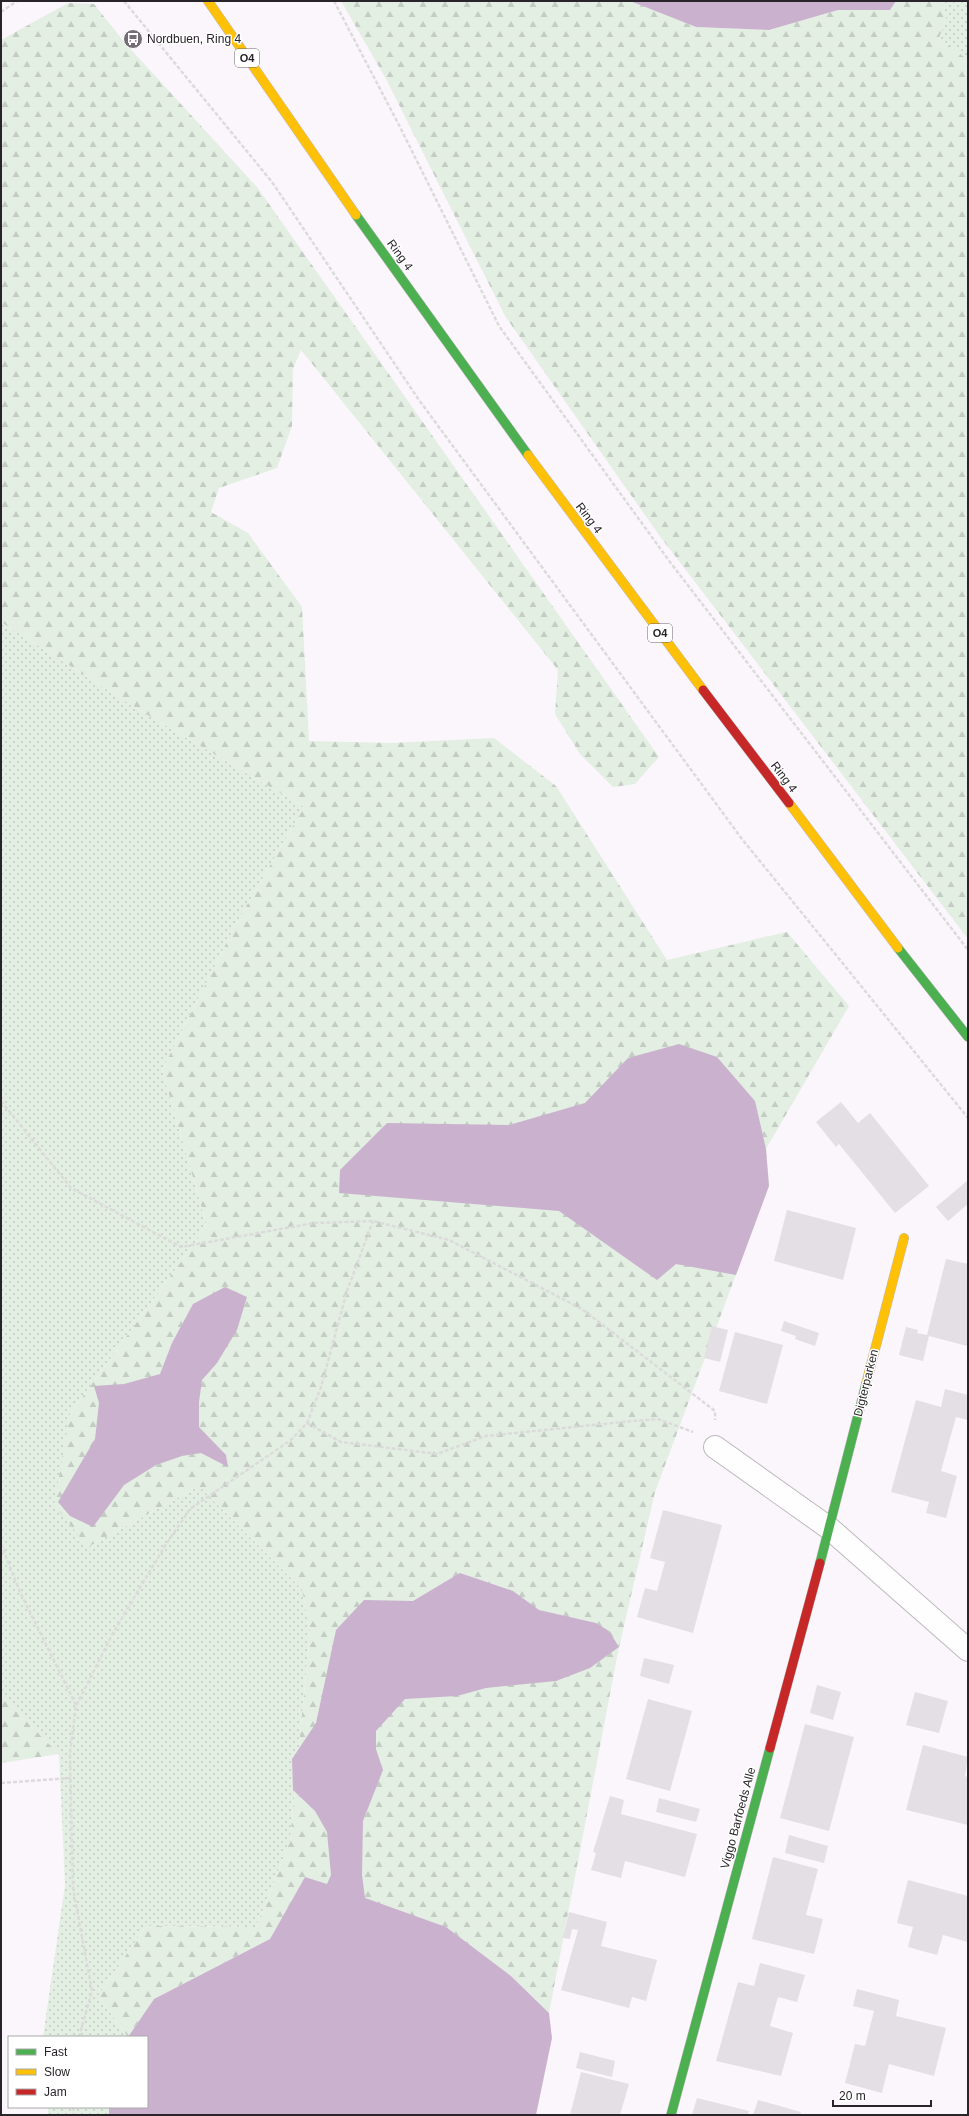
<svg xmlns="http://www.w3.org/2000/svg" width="969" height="2116" viewBox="0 0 969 2116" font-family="Helvetica,sans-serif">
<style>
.grass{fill:url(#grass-dots)}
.forest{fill:url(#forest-firs)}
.water{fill:#cab2ce}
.building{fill:#e4dfe4}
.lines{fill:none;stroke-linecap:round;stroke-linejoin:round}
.street-casing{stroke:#bdb8bd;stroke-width:24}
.fast-casing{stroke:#bdb8bd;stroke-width:10}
.slow-casing{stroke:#bdb8bd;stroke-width:10}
.jam-casing{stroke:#bdb8bd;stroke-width:10}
.path{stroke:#dcdbdc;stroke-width:2.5;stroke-dasharray:4 2;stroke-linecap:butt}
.street{stroke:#fefefe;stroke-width:22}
.fast{stroke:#4caf50;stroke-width:9}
.slow{stroke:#ffc107;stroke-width:9}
.jam{stroke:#c62828;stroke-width:9}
.labels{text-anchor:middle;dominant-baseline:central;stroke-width:3;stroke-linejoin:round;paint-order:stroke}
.shield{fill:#fff;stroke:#69666a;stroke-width:1}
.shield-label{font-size:11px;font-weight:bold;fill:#29242a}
.poi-label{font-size:12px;fill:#29242a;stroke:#fff;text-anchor:start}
.street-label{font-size:12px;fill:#29242a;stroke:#fff}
</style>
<defs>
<pattern id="grass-dots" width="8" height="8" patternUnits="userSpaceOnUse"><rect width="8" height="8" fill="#e3efe3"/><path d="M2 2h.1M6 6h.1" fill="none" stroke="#c3cdc3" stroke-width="1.8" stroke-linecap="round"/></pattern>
<pattern id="forest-firs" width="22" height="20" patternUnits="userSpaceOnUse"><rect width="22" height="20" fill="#e3efe3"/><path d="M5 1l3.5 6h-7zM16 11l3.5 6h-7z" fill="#c3cdc3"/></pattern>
</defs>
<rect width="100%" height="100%" fill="#fbf6fb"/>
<!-- grass -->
<g class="grass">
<polygon points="941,1 968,1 968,60 939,38 946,19"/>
<polygon points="1,622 141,711 304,807 236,924 162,1070 207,1226 70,1414 88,1547 199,1486 302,1589 310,1631 290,1841 256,1927 146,1926 98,1996 128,2037 43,2037 65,1885 59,1754 1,1696"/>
<rect x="48" y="2107" width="61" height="8"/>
</g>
<!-- forest -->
<g class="forest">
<polygon points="341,1 630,1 696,27 769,30 838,10 890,10 896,1 941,1 946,19 939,38 968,60 968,939 659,535 505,316 386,79"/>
<polygon points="68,3 94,4 125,43 257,187 659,757 635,784 613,787 580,754 555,714 558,670 301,350 293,369 292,426 277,468 219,488 211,512 248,533 302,607 309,741 391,743 494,738 556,786 667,960 787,932 849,1006 766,1149 769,1186 655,1492 618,1652 549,2013 511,1976 305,1877 270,1939 154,1999 128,2037 98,1996 146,1926 256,1927 290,1841 310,1631 302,1589 199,1486 88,1547 54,1505 70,1414 207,1226 162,1070 236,924 304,807 141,711 1,622 1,40"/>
<polygon points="1,1696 59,1754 1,1763"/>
</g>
<!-- water -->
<g class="water">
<polygon points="630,1 896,1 890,10 838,10 769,30 696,27"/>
<polygon points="679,1044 717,1057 755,1101 766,1149 769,1186 736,1275 676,1264 657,1280 559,1211 339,1193 340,1170 387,1123 509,1125 585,1103 628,1058"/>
<polygon points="225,1287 247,1297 237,1330 217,1363 202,1380 199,1402 199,1427 226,1455 228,1467 201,1453 182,1456 156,1465 124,1485 93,1527 70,1516 58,1502 95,1439 99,1403 94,1386 124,1384 160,1374 172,1343 193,1304"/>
<polygon points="460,1573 513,1591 539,1610 596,1623 609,1631 619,1647 590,1668 556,1681 486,1688 457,1696 405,1699 376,1731 376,1749 383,1770 363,1821 362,1875 365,1898 446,1927 511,1976 549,2013 552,2038 536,2115 109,2115 109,2107 147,2107 147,2037 128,2037 154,1999 270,1939 305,1877 327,1884 331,1875 327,1832 315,1811 293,1790 292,1759 316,1723 336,1630 364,1600 413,1601"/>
</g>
<!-- building -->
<g class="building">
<polygon points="134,29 141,40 135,44 128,33"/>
<polygon points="841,1102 858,1123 870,1113 929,1186 895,1213 839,1144 836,1147 816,1122"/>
<polygon points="967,1181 968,1204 948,1221 936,1207"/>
<polygon points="787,1210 856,1228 843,1280 774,1261"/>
<polygon points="946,1259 968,1264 967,1346 929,1336 923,1361 899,1355 906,1327 918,1330 917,1333 927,1335"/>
<polygon points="784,1321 819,1333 815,1346 795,1339 796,1336 781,1331"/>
<polygon points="712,1326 728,1330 720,1362 704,1358"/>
<polygon points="735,1332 783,1345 767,1404 719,1391"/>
<polygon points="945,1389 968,1395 968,1420 956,1417 941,1471 957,1476 946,1518 926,1513 929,1502 891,1492 916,1400 941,1407"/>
<polygon points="663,1510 722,1525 693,1633 637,1617 645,1588 657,1591 665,1562 650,1558"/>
<polygon points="644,1658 674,1665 669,1684 640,1676"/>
<polygon points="817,1685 841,1692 833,1720 810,1713"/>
<polygon points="915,1692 948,1701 939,1733 906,1725"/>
<polygon points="648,1699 692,1711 670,1791 626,1779"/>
<polygon points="805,1724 854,1737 829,1831 780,1818"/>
<polygon points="923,1745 968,1757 965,1776 968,1777 968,1825 906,1810"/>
<polygon points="610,1796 624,1800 621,1814 697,1834 685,1877 625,1861 621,1878 591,1870 596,1853 593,1852"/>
<polygon points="659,1798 700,1809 696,1822 656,1812"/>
<polygon points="789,1835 828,1846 824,1863 785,1853"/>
<polygon points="773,1857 818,1869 806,1915 823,1919 814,1954 752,1939"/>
<polygon points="908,1880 968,1896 968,1942 943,1935 937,1955 908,1947 913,1927 897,1923"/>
<polygon points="569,1912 607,1922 601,1946 657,1960 646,2001 632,1997 629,2008 561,1990 578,1930 572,1929 570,1939 563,1938"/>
<polygon points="760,1963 805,1975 797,2002 778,1997 770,2026 793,2033 781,2076 716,2061 738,1982 754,1986"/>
<polygon points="857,1989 899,2000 896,2016 946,2028 934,2076 889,2064 882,2093 845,2083 855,2044 865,2046 874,2011 853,2006"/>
<polygon points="580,2052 615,2061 612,2077 576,2068"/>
<polygon points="581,2072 629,2084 620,2115 570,2115"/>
<polygon points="697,2098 749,2111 748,2115 692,2115"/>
<polygon points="758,2100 801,2112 800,2115 753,2115"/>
</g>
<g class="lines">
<defs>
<polyline id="street" points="715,1447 829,1528 968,1650"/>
<g id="fast">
<polyline points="356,215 528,455"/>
<polyline points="898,948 968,1037"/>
<polyline points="820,1563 866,1384"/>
<polyline points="671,2115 770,1748"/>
</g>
<g id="slow">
<polyline points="208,1 356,215"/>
<polyline points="528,455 703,690"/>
<polyline points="789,803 898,948"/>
<polyline points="866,1384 904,1238"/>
</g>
<g id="jam">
<polyline points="703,690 789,803"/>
<polyline points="770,1748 820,1563"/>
</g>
</defs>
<!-- street casing -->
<use href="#street" class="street-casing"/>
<!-- fast casing -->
<use href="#fast" class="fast-casing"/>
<!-- slow casing -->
<use href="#slow" class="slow-casing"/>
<!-- jam casing -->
<use href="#jam" class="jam-casing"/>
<!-- path -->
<g class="path">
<polyline points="124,1 272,182 419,400 742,839 968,1118"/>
<polyline points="334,1 400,127 499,326 670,562 968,950"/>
<polyline points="1,12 17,1"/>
<polyline points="1,1101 71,1188 181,1247 314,1223 373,1221 449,1240 582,1309 715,1411 715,1420"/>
<polyline points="307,1423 341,1442 437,1454 486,1436 622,1422 658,1419 693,1432"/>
<polyline points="1,1544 19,1590 76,1705"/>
<polyline points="1,1783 71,1778"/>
<polyline points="79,2037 92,1991 73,1888 70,1753 76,1706 113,1633 165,1546 190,1509 291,1440 307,1423 321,1387 347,1291 373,1221"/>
<polyline points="73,2107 74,2115"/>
</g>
<!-- street -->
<use href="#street" class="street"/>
<!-- fast -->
<use href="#fast" class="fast"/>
<!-- slow -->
<use href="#slow" class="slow"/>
<!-- jam -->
<use href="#jam" class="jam"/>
</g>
<!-- icons -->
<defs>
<symbol id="bus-disc" viewBox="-11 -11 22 22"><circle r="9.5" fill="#726e73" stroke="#fff"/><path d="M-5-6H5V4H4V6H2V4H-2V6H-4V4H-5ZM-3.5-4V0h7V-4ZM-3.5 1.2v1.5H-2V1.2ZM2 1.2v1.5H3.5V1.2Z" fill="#fff"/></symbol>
</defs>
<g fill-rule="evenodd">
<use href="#bus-disc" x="122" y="28" width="22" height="22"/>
</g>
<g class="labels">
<!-- shield labels -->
<g class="shield">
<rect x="235" y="49" width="24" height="18" rx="3"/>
<rect x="648" y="624" width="24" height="18" rx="3"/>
</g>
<g class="shield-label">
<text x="247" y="58">O4</text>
<text x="660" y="633">O4</text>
</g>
<!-- poi labels -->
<g class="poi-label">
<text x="147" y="39">Nordbuen, Ring 4</text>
</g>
<!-- street labels -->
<g class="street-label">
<text transform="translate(400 255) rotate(54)">Ring 4</text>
<text transform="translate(589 518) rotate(53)">Ring 4</text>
<text transform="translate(784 777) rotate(53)">Ring 4</text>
<text transform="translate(866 1383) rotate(-76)">Digterparken</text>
<text transform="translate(738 1818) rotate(-75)">Viggo Barfoeds Alle</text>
</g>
</g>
<!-- border -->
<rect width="969" height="2116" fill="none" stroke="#29242a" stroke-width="4"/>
<!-- legend -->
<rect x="8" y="2036" width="140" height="72" fill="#ffffff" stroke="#a9a7aa"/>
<rect x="16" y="2049" width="20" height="6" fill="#4caf50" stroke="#a9a7aa"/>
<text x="44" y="2056" font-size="12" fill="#29242a">Fast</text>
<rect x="16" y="2069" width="20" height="6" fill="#ffc107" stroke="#a9a7aa"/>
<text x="44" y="2076" font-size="12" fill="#29242a">Slow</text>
<rect x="16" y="2089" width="20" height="6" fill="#c62828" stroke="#a9a7aa"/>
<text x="44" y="2096" font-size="12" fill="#29242a">Jam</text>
<!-- scale -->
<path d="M833 2100v6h98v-6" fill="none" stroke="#29242a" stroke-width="2"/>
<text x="839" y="2100" font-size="12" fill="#29242a" stroke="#ffffff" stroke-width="3" paint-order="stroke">20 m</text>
</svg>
